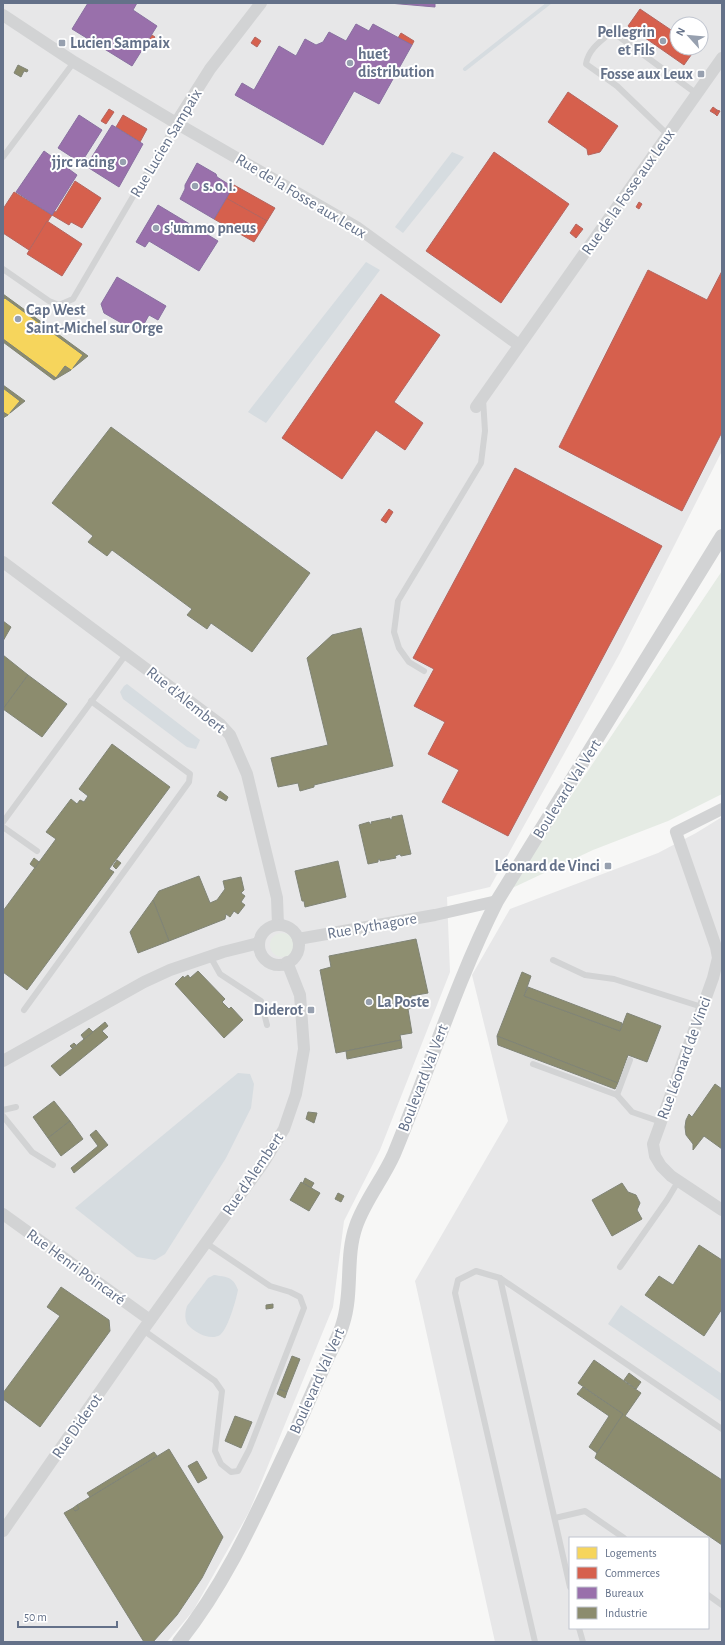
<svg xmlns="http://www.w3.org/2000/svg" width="725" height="1645" viewBox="0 0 725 1645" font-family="'Alegreya Sans',sans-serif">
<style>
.built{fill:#e7e7e8;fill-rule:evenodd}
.green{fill:#e5ebe4}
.water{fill:#d6dce0}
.homes{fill:#f6d55c;stroke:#cab76a}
.shops{fill:#d6604d;stroke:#b4655f}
.offices{fill:#9970ab;stroke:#8970a1}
.industry{fill:#8c8c6e;stroke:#808476}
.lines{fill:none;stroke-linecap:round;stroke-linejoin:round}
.stream{stroke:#d6dce0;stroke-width:4}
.service{stroke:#d2d3d4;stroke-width:6}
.minor{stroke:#d2d3d4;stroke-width:12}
.tertiary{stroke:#d2d3d4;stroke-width:14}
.poi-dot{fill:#97a0af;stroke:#fff;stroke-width:1.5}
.labels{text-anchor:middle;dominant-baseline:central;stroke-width:4;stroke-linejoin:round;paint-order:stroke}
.poi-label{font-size:16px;font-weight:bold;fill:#647189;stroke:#fff;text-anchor:start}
.street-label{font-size:16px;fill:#647189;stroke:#fff}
</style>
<rect width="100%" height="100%" fill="#f7f7f6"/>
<!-- built -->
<g class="built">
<path d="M 3,3 L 722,3 L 722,451 L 620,653 L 490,887 L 447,897 L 450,972 L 380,1150 L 344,1221 L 333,1307 L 249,1512 L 193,1611 L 167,1642 L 3,1642 ZM 677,24 L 701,24 L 701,48 L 677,48 Z"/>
<path d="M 722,817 L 722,1642 L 495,1642 L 415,1281 L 508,1121 L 472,975 L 510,909 L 658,853 L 696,833 ZM 570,1538 L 708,1538 L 708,1628 L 570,1628 Z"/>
</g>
<!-- green -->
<g class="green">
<polygon points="722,571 722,794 668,821 593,850 508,890"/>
<circle cx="282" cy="945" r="12"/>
</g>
<!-- water -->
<g class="water">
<polygon points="452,152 464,157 403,233 395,227"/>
<polygon points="366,262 380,270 266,423 248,412"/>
<polygon points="127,684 200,740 196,749 187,747 123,699 120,692 124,686"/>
<polygon points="238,1073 250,1074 254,1084 251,1108 226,1158 165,1254 155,1260 137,1257 75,1208"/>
<path d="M 214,1275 C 226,1277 233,1276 238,1290 C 236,1300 228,1329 220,1335 C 210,1341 196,1333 189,1326 C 184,1321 185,1312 187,1306 L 208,1278 Z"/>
<polygon points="621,1305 722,1374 722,1402 608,1324"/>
</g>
<!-- homes -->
<g class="homes">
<polygon points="5,298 83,355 73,368 71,370 65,366 56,378 3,339 3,299"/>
<polygon points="3,388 20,401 8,415 3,412"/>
</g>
<!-- shops -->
<g class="shops">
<polygon points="640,9 677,34 677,48 696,48 684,65 628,26"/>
<polygon points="401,33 414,41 412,45 398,38"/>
<polygon points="152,35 155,37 152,41 149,39"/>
<polygon points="255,37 261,41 257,47 251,43"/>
<polygon points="568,92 618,126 600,152 588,155 587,149 548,122"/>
<polygon points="713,107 717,110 715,114 710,111"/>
<polygon points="109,109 114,112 106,124 101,121"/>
<polygon points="717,110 720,111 717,116 715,114"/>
<polygon points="123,115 147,129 140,142 116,127"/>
<polygon points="494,152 569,204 501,303 426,251"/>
<polygon points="75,181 101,198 82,228 71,222 69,225 52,215 54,211 56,212"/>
<polygon points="234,185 275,208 267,221 226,198"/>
<polygon points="14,192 52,215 29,250 3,233 3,209"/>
<polygon points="226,198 267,221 254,242 214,219"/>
<polygon points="639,202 642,204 639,209 636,207"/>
<polygon points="47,221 82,244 62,276 27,254"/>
<polygon points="576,224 583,229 576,238 570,233"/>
<polygon points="648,270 707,300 722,271 722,432 682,511 559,447"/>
<polygon points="381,294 440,335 394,402 423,423 405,450 376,430 342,479 282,438"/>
<polygon points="515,468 662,546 508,836 442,802 459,770 428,754 445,722 414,706 434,669 413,658"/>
<polygon points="389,509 393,512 386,523 381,520"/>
</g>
<!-- offices -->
<g class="offices">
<polygon points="88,3 137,3 133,10 157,26 132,66 72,29"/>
<polygon points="389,3 435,3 435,7"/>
<polygon points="356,24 369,31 373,24 412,45 379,104 354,91 323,145 235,95 242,83 254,90 279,46 296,56 305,39 316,45 323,42 329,32 346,41"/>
<polygon points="79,115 102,130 81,163 58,148"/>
<polygon points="112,125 143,144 119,187 81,163 85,157 90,160"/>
<polygon points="44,151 77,175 52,215 16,192"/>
<polygon points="197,163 216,174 217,177 233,187 214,219 180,199 185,189 185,185"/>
<polygon points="158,205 218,241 199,271 149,241 145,247 136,242"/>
<polygon points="117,277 166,306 158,320 149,315 139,333 104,313 101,304"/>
</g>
<!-- industry -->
<g class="industry">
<polygon points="18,65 28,70 27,72 24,71 21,77 14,73"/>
<polygon points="3,294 88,356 73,368 83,355 5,298 3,299"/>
<polygon points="3,339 56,378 65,366 71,370 54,380 3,342"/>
<polygon points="3,385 25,401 10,413 20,401 3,388"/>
<polygon points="3,412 8,415 3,418"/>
<polygon points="111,427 310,573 252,652 211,623 207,629 187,615 192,609 112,550 107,556 88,542 93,536 52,503"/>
<polygon points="3,621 11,627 3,641"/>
<polygon points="361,628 393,766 314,785 314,787 300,791 298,783 278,787 271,758 328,745 307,658 332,635"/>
<polygon points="3,655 28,675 3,709"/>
<polygon points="28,675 67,704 42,737 3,709"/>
<polygon points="112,744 170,787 109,869 114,872 27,990 3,972 3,911 56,839 46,832 71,799 77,804 80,800 84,802 88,796 79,789"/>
<polygon points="220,791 228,797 226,801 217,796"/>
<polygon points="402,815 411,854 401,856 400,854 395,856 396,858 380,861 380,859 378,860 378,862 368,864 359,825 369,822 370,824 372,824 371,822 390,818 390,820 392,819 392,817"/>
<polygon points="34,858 39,862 35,868 30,864"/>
<polygon points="117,860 121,863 116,869 113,866"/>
<polygon points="338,861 346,897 305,907 304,901 302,901 295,871"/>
<polygon points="199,876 210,903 217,900 225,889 223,881 241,877 244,890 241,893 245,896 241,902 245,905 238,914 234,911 230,917 226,914 225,919 169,941 153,900 159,891"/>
<polygon points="153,900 169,941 138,953 130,932"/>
<polygon points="416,939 428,993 411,996 413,1008 408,1009 412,1033 400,1035 401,1040 336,1053 320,970 331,967 329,956"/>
<polygon points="198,971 225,999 222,1002 229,1009 231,1007 243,1020 224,1038 175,984 183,976 184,978 188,975 190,978"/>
<polygon points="522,972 531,976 524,996 620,1031 627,1013 661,1026 647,1062 628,1055 618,1083 497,1036"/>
<polygon points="528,987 622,1023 620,1031 524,996"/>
<polygon points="105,1022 108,1026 102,1031 108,1037 60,1076 51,1066"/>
<polygon points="89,1028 93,1032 84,1039 81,1035"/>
<polygon points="497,1036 618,1083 615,1089 498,1045"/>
<polygon points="401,1040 402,1048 347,1059 346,1051"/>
<polygon points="74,1043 76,1045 72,1048 70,1046"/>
<polygon points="715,1084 722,1089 722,1149 704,1136 693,1150 693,1144 686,1135 685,1127 686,1120 689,1114 692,1117"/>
<polygon points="54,1101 70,1121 48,1138 33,1117"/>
<polygon points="308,1112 317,1113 314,1123 306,1119"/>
<polygon points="70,1121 83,1139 61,1156 48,1138"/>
<polygon points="96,1130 108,1145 74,1173 71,1168 98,1146 90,1135"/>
<polygon points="305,1178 314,1183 311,1188 303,1183"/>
<polygon points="301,1182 320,1193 309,1211 290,1200"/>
<polygon points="622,1183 628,1192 636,1195 640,1203 637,1210 642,1219 612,1236 592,1200"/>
<polygon points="338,1193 344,1196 341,1202 335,1199"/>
<polygon points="699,1245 722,1260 722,1309 704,1336 645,1295 659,1276 673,1285"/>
<polygon points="61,1287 109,1320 110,1331 40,1427 3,1399 3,1393 60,1316 47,1307"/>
<polygon points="273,1304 273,1308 266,1309 266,1305"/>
<polygon points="292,1356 300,1359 287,1392 279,1389"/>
<polygon points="594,1360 641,1393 625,1416 722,1480 722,1545 595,1458 597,1453 623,1414 578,1383"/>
<polygon points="629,1373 641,1382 636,1389 624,1380"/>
<polygon points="583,1387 623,1414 597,1453 589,1447 609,1416 577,1394"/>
<polygon points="279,1389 287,1392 285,1398 277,1394"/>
<polygon points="235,1416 252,1422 241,1448 225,1441"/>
<polygon points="169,1449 223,1537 202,1578 177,1615 153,1642 144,1642 64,1513 73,1508 75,1511 79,1509 77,1505"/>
<polygon points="154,1452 157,1456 90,1497 87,1493"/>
<polygon points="197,1461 207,1478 198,1483 188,1466"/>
<polygon points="77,1505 79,1509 75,1511 73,1508"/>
</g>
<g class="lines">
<!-- stream -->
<polyline class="stream" points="465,69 549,3"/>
<!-- service -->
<g class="service">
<path d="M 668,135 L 617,86 L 586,64 C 588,51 598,43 608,35 L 618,36 L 697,94"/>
<polyline points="3,157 74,62"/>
<polyline points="3,269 49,301 59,305 73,299 176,123"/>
<polyline points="424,671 409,662 399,648 394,632 398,601 481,463 485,431 483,399"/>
<polyline points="3,822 127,653"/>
<polyline points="3,827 37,851"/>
<polyline points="210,956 220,974 261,1001 267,1025"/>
<polyline points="553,960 585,975 614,979 702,1007"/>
<polyline points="24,1010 189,782 190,774 91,701"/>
<polyline points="533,1064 617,1095 632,1112 661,1122"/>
<polyline points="617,1095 630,1060"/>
<polyline points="3,1110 16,1107"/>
<polyline points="3,1116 32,1152 53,1165"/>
<polyline points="620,1267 667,1200 679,1180"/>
<polyline points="500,1278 570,1587"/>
<polyline points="143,1330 215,1381 222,1391 215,1451 221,1464 231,1472 238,1471 249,1450 304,1308 300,1297 290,1292 270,1286 206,1243"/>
<polyline points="555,1518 585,1511 624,1538"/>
<polyline points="708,1595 722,1605"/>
<polyline points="579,1628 583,1642"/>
<polyline points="535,1642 455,1293 458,1280 476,1271 500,1278 722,1429"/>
</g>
<!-- minor -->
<g class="minor">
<polyline points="3,15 74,62 176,123 358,228 519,345"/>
<polyline points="176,123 210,69 261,3"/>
<polyline points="476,407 722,58"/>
<polyline points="3,562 220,724 230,735 247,774 277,898 278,925"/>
<polyline points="722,809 676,832 716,947 718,958 713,978 653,1144 655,1156 661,1166 671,1176 722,1210"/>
<circle cx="279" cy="945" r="20"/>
<polyline points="298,939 435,915 497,901"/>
<polyline points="3,1061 144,982 170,970 223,952 259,943"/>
<polyline points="3,1214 150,1320"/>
<polyline points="3,1531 143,1330 264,1162 284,1129 296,1094 304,1049 300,995 287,962"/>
</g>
<!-- tertiary -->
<path class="tertiary" d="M 179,1642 C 230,1578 260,1505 295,1432 C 306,1407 317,1382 328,1357 C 333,1346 340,1335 343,1323 C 353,1292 345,1257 356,1226 C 365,1200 383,1179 394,1154 C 429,1070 456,982 497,901 L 722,536"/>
</g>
<!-- markers -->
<g class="poi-dot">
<circle cx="663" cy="41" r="4"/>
<rect x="58" y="39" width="8" height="8" rx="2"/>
<circle cx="350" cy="63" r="4"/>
<rect x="697" y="70" width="8" height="8" rx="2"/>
<circle cx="123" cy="162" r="4"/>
<circle cx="195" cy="186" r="4"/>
<circle cx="156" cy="228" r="4"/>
<circle cx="18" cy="319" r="4"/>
<rect x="604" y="862" width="8" height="8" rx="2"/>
<circle cx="369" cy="1002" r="4"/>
<rect x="307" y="1006" width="8" height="8" rx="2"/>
</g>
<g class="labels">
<!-- poi labels -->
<g class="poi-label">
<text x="655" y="32" text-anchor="end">Pellegrin<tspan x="655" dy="18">et Fils</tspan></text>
<text x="70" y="43">Lucien Sampaix</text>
<text x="358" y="54">huet<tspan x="358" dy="18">distribution</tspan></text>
<text x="693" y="74" text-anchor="end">Fosse aux Leux</text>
<text x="115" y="162" text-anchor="end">jjrc racing</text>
<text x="203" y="186">s. o. i.</text>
<text x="164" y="228">s'ummo pneus</text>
<text x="26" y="310">Cap West<tspan x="26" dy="18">Saint-Michel sur Orge</tspan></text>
<text x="600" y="866" text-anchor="end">Léonard de Vinci</text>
<text x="377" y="1002">La Poste</text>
<text x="303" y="1010" text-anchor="end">Diderot</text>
</g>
<!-- street labels -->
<g class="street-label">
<text transform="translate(166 143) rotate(-59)">Rue Lucien Sampaix</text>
<text transform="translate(628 192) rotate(-55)">Rue de la Fosse aux Leux</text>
<text transform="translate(301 196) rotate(31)">Rue de la Fosse aux Leux</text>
<text transform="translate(186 700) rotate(39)">Rue d'Alembert</text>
<text transform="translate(567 789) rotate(-58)">Boulevard Val Vert</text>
<text transform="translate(372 926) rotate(-10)">Rue Pythagore</text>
<text transform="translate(684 1058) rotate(-70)">Rue Léonard de Vinci</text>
<text transform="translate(423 1078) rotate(-69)">Boulevard Val Vert</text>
<text transform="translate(253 1174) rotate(-56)">Rue d'Alembert</text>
<text transform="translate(76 1267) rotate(36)">Rue Henri Poincaré</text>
<text transform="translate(317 1381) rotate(-66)">Boulevard Val Vert</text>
<text transform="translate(77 1426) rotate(-55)">Rue Diderot</text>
</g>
</g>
<!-- border -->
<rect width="725" height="1645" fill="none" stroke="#647189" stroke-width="8"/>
<!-- legend -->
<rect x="569" y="1537" width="140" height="92" fill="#ffffff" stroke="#c1c6d0"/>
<rect x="577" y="1547" width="20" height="12" fill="#f6d55c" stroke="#c1c6d0"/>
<text x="605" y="1557" font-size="12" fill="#647189">Logements</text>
<rect x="577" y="1567" width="20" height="12" fill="#d6604d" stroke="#c1c6d0"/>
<text x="605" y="1577" font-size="12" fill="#647189">Commerces</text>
<rect x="577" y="1587" width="20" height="12" fill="#9970ab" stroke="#c1c6d0"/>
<text x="605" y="1597" font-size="12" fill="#647189">Bureaux</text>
<rect x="577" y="1607" width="20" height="12" fill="#8c8c6e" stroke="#c1c6d0"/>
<text x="605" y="1617" font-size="12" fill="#647189">Industrie</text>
<!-- north arrow -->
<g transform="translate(689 36) rotate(297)"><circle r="19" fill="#ffffff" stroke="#c1c6d0"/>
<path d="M0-3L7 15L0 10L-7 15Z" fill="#97a0af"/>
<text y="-6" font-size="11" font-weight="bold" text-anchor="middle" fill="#647189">N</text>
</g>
<!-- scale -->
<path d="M18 1621v6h99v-6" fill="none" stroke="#647189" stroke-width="2"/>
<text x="24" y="1621" font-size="12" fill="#647189" stroke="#ffffff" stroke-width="3" paint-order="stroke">50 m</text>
</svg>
